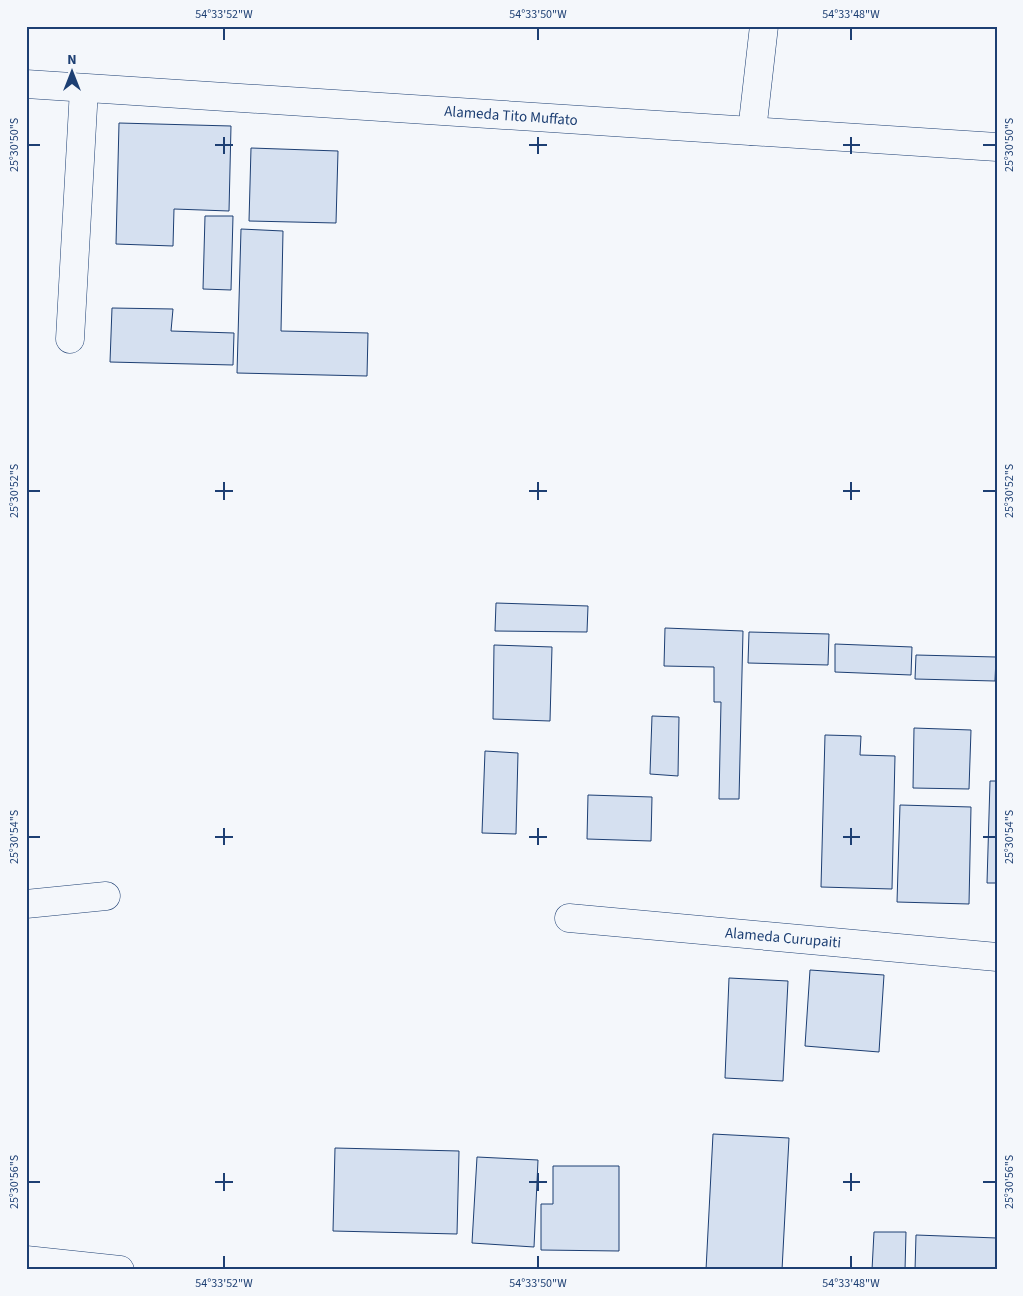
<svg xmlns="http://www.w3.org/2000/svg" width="1023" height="1296" viewBox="0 0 1023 1296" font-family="'Source Sans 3',sans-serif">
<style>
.building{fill:#d5e0f0;stroke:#1d3f73}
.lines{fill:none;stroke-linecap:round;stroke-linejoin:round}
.street-casing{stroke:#1d3f73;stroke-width:29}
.street{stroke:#f4f7fb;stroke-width:28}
.ticks{fill:none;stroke:#1d3f73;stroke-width:2}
.labels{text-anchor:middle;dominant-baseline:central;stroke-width:4;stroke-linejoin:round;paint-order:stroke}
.street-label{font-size:15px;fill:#1d3f73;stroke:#f4f7fb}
.neatline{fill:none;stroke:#1d3f73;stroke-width:2}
.ticks-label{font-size:12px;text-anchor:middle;fill:#1d3f73}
</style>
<rect width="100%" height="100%" fill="#f4f7fb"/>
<!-- building -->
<g class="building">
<polygon points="119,123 231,126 229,211 174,209 173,246 116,244"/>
<polygon points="251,148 338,151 336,223 249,221"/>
<polygon points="205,216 233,216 231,290 203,289"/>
<polygon points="241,229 283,231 281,331 368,333 367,376 237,373"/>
<polygon points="112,308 173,309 171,331 234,333 233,365 110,362"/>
<polygon points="496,603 588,606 587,632 495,631"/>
<polygon points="665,628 743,631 739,799 719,799 721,702 714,702 714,667 664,666"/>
<polygon points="749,632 829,634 828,665 748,663"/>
<polygon points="835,644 912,647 911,675 835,672"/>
<polygon points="494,645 552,647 550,721 493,719"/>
<polygon points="916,655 996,657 995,681 915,679"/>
<polygon points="652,716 679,717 678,776 650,774"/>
<polygon points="914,728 971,730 969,789 913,788"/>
<polygon points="825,735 861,736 860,755 895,756 892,889 821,887"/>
<polygon points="485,751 518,753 516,834 482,833"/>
<polygon points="990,781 997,781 997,883 987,883"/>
<polygon points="588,795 652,797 651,841 587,839"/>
<polygon points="900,805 971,807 969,904 897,902"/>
<polygon points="810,970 884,975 879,1052 805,1046"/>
<polygon points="729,978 788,981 783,1081 725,1078"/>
<polygon points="713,1134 789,1138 782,1270 706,1270"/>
<polygon points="335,1148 459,1151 457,1234 333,1231"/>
<polygon points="477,1157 538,1160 534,1247 472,1243"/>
<polygon points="553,1166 619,1166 619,1251 541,1250 541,1204 553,1204"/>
<polygon points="874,1232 906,1232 905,1270 872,1270"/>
<polygon points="916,1235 997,1238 997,1270 915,1270"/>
</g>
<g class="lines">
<defs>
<g id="street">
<polyline points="26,84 997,147"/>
<polyline points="752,131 764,26"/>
<polyline points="70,339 84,89"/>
<polyline points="26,904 106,896"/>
<polyline points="569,918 997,957"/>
<polyline points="26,1260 120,1270"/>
</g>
</defs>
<!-- street casing -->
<use href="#street" class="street-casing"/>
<!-- street -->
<use href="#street" class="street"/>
</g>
<!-- ticks -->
<path class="ticks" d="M 224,28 L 224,40M 538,28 L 538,40M 851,28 L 851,40M 224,137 L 224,154M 538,137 L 538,154M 851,137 L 851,154M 28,145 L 40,145M 215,145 L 233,145M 529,145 L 547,145M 843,145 L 860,145M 983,145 L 996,145M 224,482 L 224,500M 538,482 L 538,500M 851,482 L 851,500M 28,491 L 40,491M 215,491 L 233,491M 529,491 L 547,491M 843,491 L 860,491M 983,491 L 996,491M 224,828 L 224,845M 538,828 L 538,845M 851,828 L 851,845M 28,837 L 40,837M 215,837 L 233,837M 529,837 L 547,837M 843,837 L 860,837M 983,837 L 996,837M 224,1173 L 224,1191M 538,1173 L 538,1191M 851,1173 L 851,1191M 28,1182 L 40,1182M 215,1182 L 233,1182M 529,1182 L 547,1182M 843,1182 L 860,1182M 983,1182 L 996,1182M 224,1256 L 224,1268M 538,1256 L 538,1268M 851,1256 L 851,1268"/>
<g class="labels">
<!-- street labels -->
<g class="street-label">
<text transform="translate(511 116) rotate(4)">Alameda Tito Muffato</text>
<text transform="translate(783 938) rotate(5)">Alameda Curupaiti</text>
</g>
</g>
<!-- border -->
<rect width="1023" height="1296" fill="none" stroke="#f4f7fb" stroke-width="55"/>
<!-- north arrow -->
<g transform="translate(72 72)" stroke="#f4f7fb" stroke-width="4" paint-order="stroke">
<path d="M0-4L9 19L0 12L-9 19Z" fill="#1d3f73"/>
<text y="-8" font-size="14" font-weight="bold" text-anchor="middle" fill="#1d3f73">N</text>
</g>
<rect x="28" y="28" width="968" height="1240" class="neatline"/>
<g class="ticks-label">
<text x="224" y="18">54°33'52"W</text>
<text x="538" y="18">54°33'50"W</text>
<text x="851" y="18">54°33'48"W</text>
<text transform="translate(14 145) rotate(-90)" y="4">25°30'50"S</text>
<text transform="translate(1009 145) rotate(-90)" y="4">25°30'50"S</text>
<text transform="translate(14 491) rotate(-90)" y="4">25°30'52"S</text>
<text transform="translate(1009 491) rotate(-90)" y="4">25°30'52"S</text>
<text transform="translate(14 837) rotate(-90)" y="4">25°30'54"S</text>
<text transform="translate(1009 837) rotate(-90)" y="4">25°30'54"S</text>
<text transform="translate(14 1182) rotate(-90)" y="4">25°30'56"S</text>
<text transform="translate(1009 1182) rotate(-90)" y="4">25°30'56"S</text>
<text x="224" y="1287">54°33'52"W</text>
<text x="538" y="1287">54°33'50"W</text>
<text x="851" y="1287">54°33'48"W</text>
</g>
</svg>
